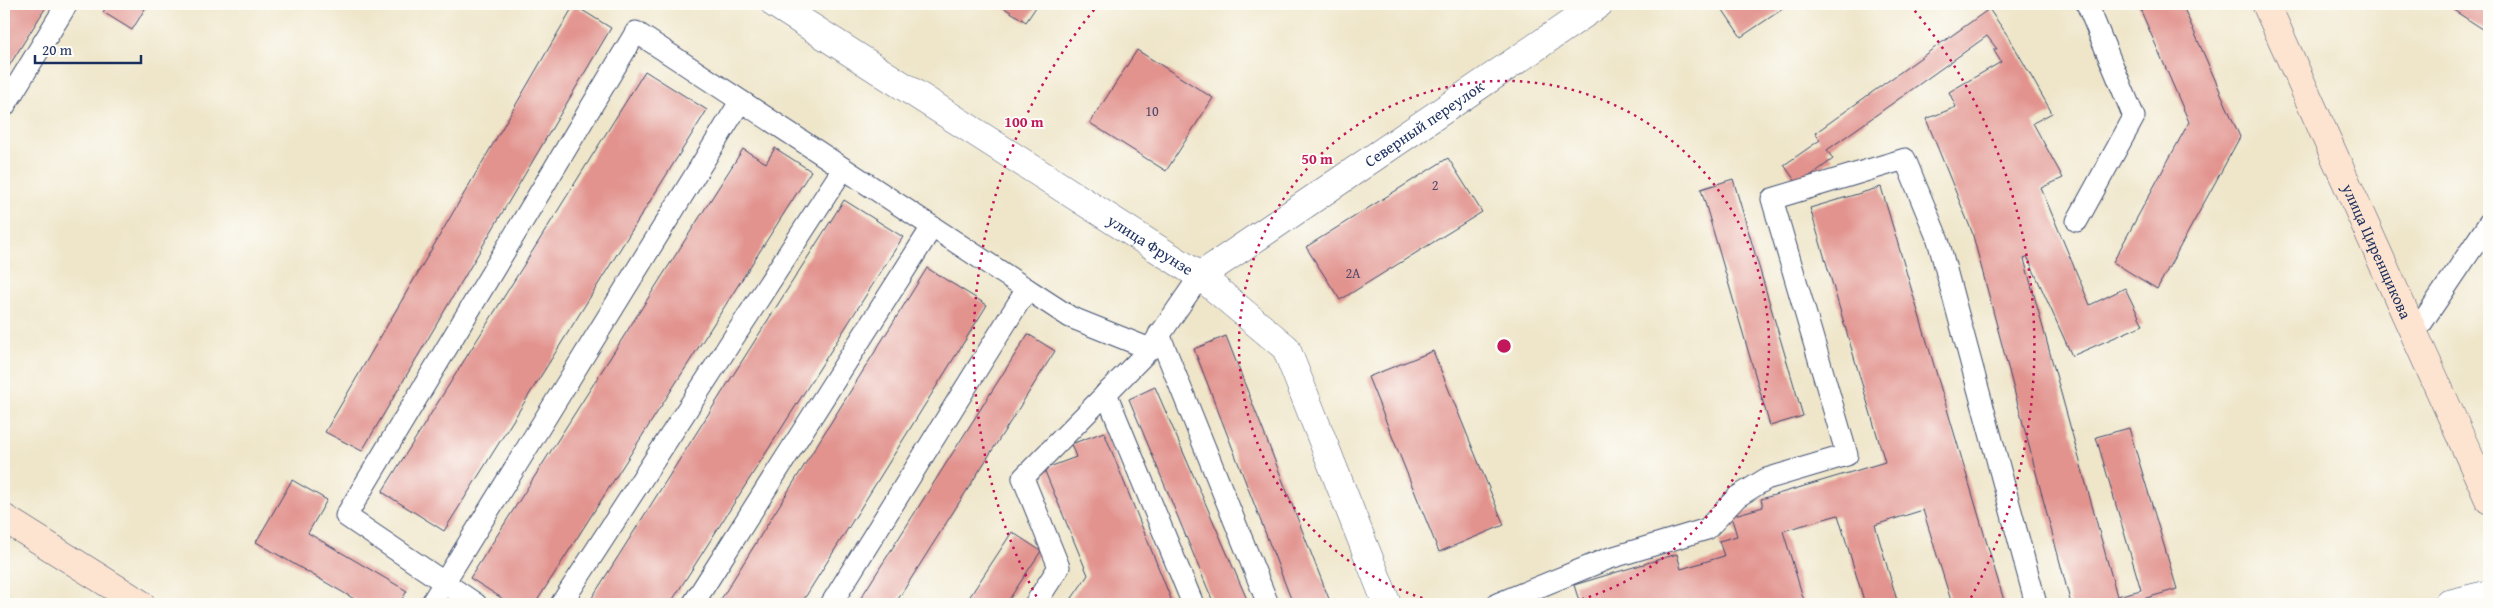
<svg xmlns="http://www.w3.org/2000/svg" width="2493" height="608" viewBox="0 0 2493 608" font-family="'Gentium Book Plus',serif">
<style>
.building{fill:#e2938e}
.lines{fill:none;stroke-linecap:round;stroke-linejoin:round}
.lane-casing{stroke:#3b4a6e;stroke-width:23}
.street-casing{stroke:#3b4a6e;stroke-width:29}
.secondary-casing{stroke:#3b4a6e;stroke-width:29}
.lane{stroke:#fff;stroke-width:21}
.street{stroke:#fff;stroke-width:28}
.secondary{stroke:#fde4d0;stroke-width:28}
.ring{fill:none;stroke:#c2185b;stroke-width:2.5;stroke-dasharray:2.5 5}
.labels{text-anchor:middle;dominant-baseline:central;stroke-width:4;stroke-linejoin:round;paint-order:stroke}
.number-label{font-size:14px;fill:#4d486a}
.street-label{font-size:16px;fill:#1b2f5e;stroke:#fdfcf7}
.centre{fill:#c2185b;stroke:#fdfcf7;stroke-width:2.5}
.ring-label{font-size:15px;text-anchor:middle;font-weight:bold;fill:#c2185b;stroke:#fdfcf7;stroke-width:4;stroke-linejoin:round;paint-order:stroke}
</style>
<rect width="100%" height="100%" fill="#fdfcf7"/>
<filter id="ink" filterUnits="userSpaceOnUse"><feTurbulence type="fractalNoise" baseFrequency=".02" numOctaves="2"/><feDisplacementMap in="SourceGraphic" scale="10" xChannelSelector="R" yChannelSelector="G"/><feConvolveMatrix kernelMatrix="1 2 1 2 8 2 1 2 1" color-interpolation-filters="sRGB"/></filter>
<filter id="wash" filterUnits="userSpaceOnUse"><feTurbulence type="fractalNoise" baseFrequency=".0096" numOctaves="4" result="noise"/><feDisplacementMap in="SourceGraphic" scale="20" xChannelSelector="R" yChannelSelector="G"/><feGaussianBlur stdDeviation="1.12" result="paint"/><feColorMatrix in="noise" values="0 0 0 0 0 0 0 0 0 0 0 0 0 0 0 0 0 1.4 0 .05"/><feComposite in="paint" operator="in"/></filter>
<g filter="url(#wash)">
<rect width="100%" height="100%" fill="#efe6ca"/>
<g id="blocks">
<!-- building -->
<g class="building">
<polygon points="4,4 48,4 4,74"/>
<polygon points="108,4 148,4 132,30 103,12"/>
<polygon points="998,4 1038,4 1026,22"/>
<polygon points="1719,4 1790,4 1741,37"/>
<polygon points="2138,4 2182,4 2240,137 2157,289 2113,262 2189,122"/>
<polygon points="2444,4 2489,4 2489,33"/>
<polygon points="574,5 611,28 362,451 325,432"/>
<polygon points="1989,9 2010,39 2052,113 2033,123 2063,178 2041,188 2090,305 2125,288 2143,325 2072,356 2027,256 2024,259 2117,596 2141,590 2096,437 2129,428 2177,589 2143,599 2145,604 2071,604 1972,232 1926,119 1956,107 1949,92 2001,62 1993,49 1997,49 1987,36 1827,150 1833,159 1798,185 1784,165 1820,140 1815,133"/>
<polygon points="1137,50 1213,98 1166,171 1090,123"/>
<polygon points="645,71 707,110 444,531 382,492"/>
<polygon points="775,148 811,171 535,604 511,604 470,578 743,149 766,163"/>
<polygon points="1448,158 1482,212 1340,300 1306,247"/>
<polygon points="1733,179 1803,416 1770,426 1701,189"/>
<polygon points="1881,187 2005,604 1952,604 1923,510 1875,525 1898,604 1865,604 1838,515 1783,531 1805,604 1580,604 1574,585 1677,554 1681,569 1724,556 1719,541 1737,536 1731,516 1763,507 1761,499 1885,462 1810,208"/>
<polygon points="844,200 903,237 670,604 588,604"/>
<polygon points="927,268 987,305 801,604 718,604"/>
<polygon points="1028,334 1055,351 895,604 857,604"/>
<polygon points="1226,336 1331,604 1293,604 1194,349"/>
<polygon points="1433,351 1504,525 1439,552 1368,377"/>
<polygon points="1155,387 1249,604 1214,604 1129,399"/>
<polygon points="1104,432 1173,604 1068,604 1088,575 1044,469 1076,457 1071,444"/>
<polygon points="292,480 327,500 308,533 407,591 399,604 363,604 256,542"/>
<polygon points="1012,532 1041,551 1006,604 965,604"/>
</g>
</g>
</g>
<g filter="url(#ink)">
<use href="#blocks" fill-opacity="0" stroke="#3b4a6e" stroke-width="1"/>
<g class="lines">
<defs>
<g id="lane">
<polyline points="4,107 67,4"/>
<polyline points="2077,221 2134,117 2087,4"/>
<polyline points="1027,289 1070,317 1150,349 1200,276"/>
<polyline points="2415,333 2489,223"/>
<polyline points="1159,334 1268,604"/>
<polyline points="1106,393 1193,604"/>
<polyline points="431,604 740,102"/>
<polyline points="476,604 346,516 636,32 1027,289 831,604"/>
<polyline points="561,604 843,169"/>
<polyline points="693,604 932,227"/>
<polyline points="1035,604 1059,567 1023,478 1150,349"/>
<polyline points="1497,604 1607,559 1707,529 1737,497 1766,479 1847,455 1772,199 1905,159 1938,240 2036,604"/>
</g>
<g id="street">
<path id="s1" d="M 775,4 L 1200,276 L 1286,348 L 1387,604"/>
<path id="s2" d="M 1200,276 L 1599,4"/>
<polyline points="2448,604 2489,594"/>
</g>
<g id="secondary">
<path id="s3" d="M 2266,4 L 2489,500"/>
<polyline points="4,518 141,604"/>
</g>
</defs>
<!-- lane casing -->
<use href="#lane" class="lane-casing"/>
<!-- street casing -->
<use href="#street" class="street-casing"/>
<!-- secondary casing -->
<use href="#secondary" class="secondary-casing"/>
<!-- lane -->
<use href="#lane" class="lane"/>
<!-- street -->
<use href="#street" class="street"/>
<!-- secondary -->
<use href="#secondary" class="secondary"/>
</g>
</g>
<!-- distance rings -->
<g class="ring">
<path d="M1444 604A265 265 0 1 1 1564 604"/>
<path d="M1040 603A530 530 0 0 1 1098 5M1910 5A530 530 0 0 1 1968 603"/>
</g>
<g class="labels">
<!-- number labels -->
<g class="number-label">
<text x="1152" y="111">10</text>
<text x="1435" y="185">2</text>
<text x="1353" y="273">2А</text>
</g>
<!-- street labels -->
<g class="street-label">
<text stroke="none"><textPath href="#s2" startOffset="271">Северный переулок</textPath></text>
<text stroke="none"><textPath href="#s1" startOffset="446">улица Фрунзе</textPath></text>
<text stroke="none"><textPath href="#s3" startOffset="271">улица Циренщикова</textPath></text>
</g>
</g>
<circle cx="1504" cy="346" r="8" class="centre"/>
<g class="ring-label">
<text x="1024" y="127">100 m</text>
<text x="1317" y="164">50 m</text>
</g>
<!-- margin -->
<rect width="2493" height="608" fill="none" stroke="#fdfcf7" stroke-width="20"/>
<!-- scale -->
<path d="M35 55v8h106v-8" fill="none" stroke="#1b2f5e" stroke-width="2.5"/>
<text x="42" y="55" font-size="15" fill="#1b2f5e" stroke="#fdfcf7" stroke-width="4" paint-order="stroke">20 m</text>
</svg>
